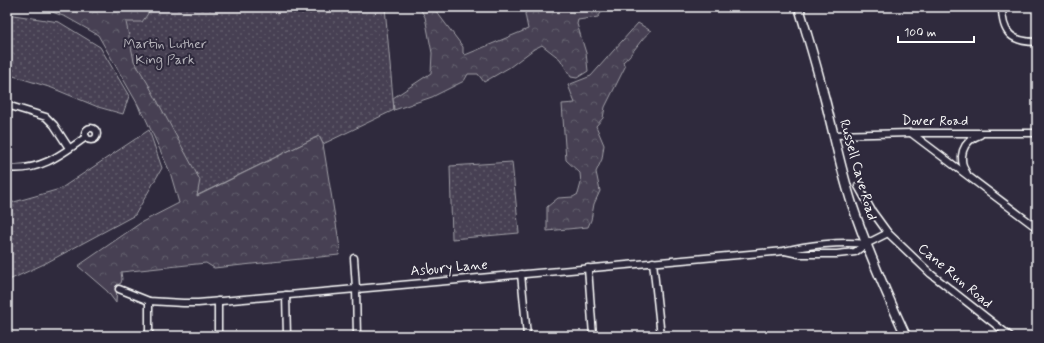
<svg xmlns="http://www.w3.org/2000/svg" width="1044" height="343" viewBox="0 0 1044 343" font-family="Mynerve,sans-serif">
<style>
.green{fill:url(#green-dots);stroke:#a2a0a8}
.forest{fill:url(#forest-crowns);stroke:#a2a0a8}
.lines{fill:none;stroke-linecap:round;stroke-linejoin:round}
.minor-casing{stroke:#fff;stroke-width:9}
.major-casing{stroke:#fff;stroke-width:11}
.minor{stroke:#2f2a3d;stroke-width:6}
.major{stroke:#2f2a3d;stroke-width:8}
.labels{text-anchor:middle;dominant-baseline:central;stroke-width:4;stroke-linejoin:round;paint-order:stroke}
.park-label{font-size:14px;fill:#b5b3ba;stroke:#2f2a3d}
.street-label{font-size:14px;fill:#fff;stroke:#2f2a3d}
</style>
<defs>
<pattern id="green-dots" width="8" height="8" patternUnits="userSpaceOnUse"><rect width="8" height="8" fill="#464152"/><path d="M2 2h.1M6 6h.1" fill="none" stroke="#625e6c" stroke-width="1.8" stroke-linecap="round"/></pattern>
<pattern id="forest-crowns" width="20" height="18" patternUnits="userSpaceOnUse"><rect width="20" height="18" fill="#464152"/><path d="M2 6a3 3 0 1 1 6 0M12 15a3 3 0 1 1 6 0" fill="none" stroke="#625e6c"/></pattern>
</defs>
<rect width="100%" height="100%" fill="#2f2a3d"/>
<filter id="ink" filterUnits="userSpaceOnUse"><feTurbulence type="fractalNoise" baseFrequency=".025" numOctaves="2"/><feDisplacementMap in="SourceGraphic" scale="8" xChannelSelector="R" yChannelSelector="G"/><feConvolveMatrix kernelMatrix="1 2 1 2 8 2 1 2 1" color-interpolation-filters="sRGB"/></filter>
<g filter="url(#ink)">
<!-- green -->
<g class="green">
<polygon points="99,7 385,7 394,110 323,144 319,136 196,196 159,104 141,113"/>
<polygon points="7,14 59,22 100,47 129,96 123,114 98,107 52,88 7,74"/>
<polygon points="149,130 162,168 135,215 44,264 7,281 7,204 60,189"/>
<polygon points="512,162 519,233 452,239 450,166"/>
</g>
<!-- forest -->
<g class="forest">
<polygon points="27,7 151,7 147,15 142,22 126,22 134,61 147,82 200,180 197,196 319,136 323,144 340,248 339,255 214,268 206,263 121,272 122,279 121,283 117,285 116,303 107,291 78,266 142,222 179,203 170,172 145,117 98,35 66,17 41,8"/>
<polygon points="419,7 433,7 463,47 463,53 465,55 528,29 525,14 527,7 537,7 541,11 546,7 604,7 604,9 598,17 578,20 577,24 586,53 588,71 577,78 571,77 560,59 542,45 534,49 510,67 484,82 478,74 468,74 464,81 432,97 394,110 393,98 431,73 432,53 425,17"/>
<path d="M 638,23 L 651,31 C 640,39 634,53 623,62 L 625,67 L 605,107 L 603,118 L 596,126 L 604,145 L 602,159 L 596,172 L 600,191 L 594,204 L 591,220 L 588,227 L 547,231 L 547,207 L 558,198 L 573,197 L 578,194 L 581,183 L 580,173 L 566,160 L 562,104 L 575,103 L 568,85 L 591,76 Z"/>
</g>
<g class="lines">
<defs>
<g id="minor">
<path d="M 1002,7 C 1002,33 1011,42 1037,42"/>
<polyline points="7,105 46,117 54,125 69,148"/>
<circle cx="91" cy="134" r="6"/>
<polyline points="911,133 1037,228"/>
<polyline points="834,135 911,133 1037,133"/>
<path d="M 7,168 C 39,172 61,155 86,137"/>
<path d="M 967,174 C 957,158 962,141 980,135"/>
<polyline points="858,186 872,211 888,233 931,274 1010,336"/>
<polyline points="785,251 799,254 837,254 855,252 866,244 888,233"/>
<polyline points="354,258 356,288 357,336"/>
<polyline points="653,262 661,336"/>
<polyline points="588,268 593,336"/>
<polyline points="521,274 527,336"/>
<path d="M 119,289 L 149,301 L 183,303 L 198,303 L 784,251 C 807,245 841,241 866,244"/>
<polyline points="286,295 287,336"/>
<polyline points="218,301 218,336"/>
<polyline points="149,336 149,301"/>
</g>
<path id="major" d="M 799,7 C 807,35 816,63 823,92 C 833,129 840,167 852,204 C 867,249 886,293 906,336"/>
</defs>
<!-- minor casing -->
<use href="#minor" class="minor-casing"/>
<!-- major casing -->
<use href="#major" class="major-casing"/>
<!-- minor -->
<use href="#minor" class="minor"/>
<!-- major -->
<use href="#major" class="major"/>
</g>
</g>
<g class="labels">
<!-- park labels -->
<g class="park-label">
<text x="165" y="44">Martin Luther<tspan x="165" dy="16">King Park</tspan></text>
</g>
<!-- street labels -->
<g class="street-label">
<text x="935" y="121">Dover Road</text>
<text transform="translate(858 170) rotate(74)">Russell Cave Road</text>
<text transform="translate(449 268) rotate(-5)">Asbury Lane</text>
<text transform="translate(955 276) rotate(40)">Cane Run Road</text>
</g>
</g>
<!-- margin -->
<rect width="1044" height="343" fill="none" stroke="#2f2a3d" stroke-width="24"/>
<rect x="12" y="12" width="1020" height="319" fill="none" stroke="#fff" stroke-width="1.5" filter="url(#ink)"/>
<!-- scale -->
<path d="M898 36v6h76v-6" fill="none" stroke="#ffffff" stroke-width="2"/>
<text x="904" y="36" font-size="12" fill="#ffffff" stroke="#2f2a3d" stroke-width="3" paint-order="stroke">100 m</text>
</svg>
